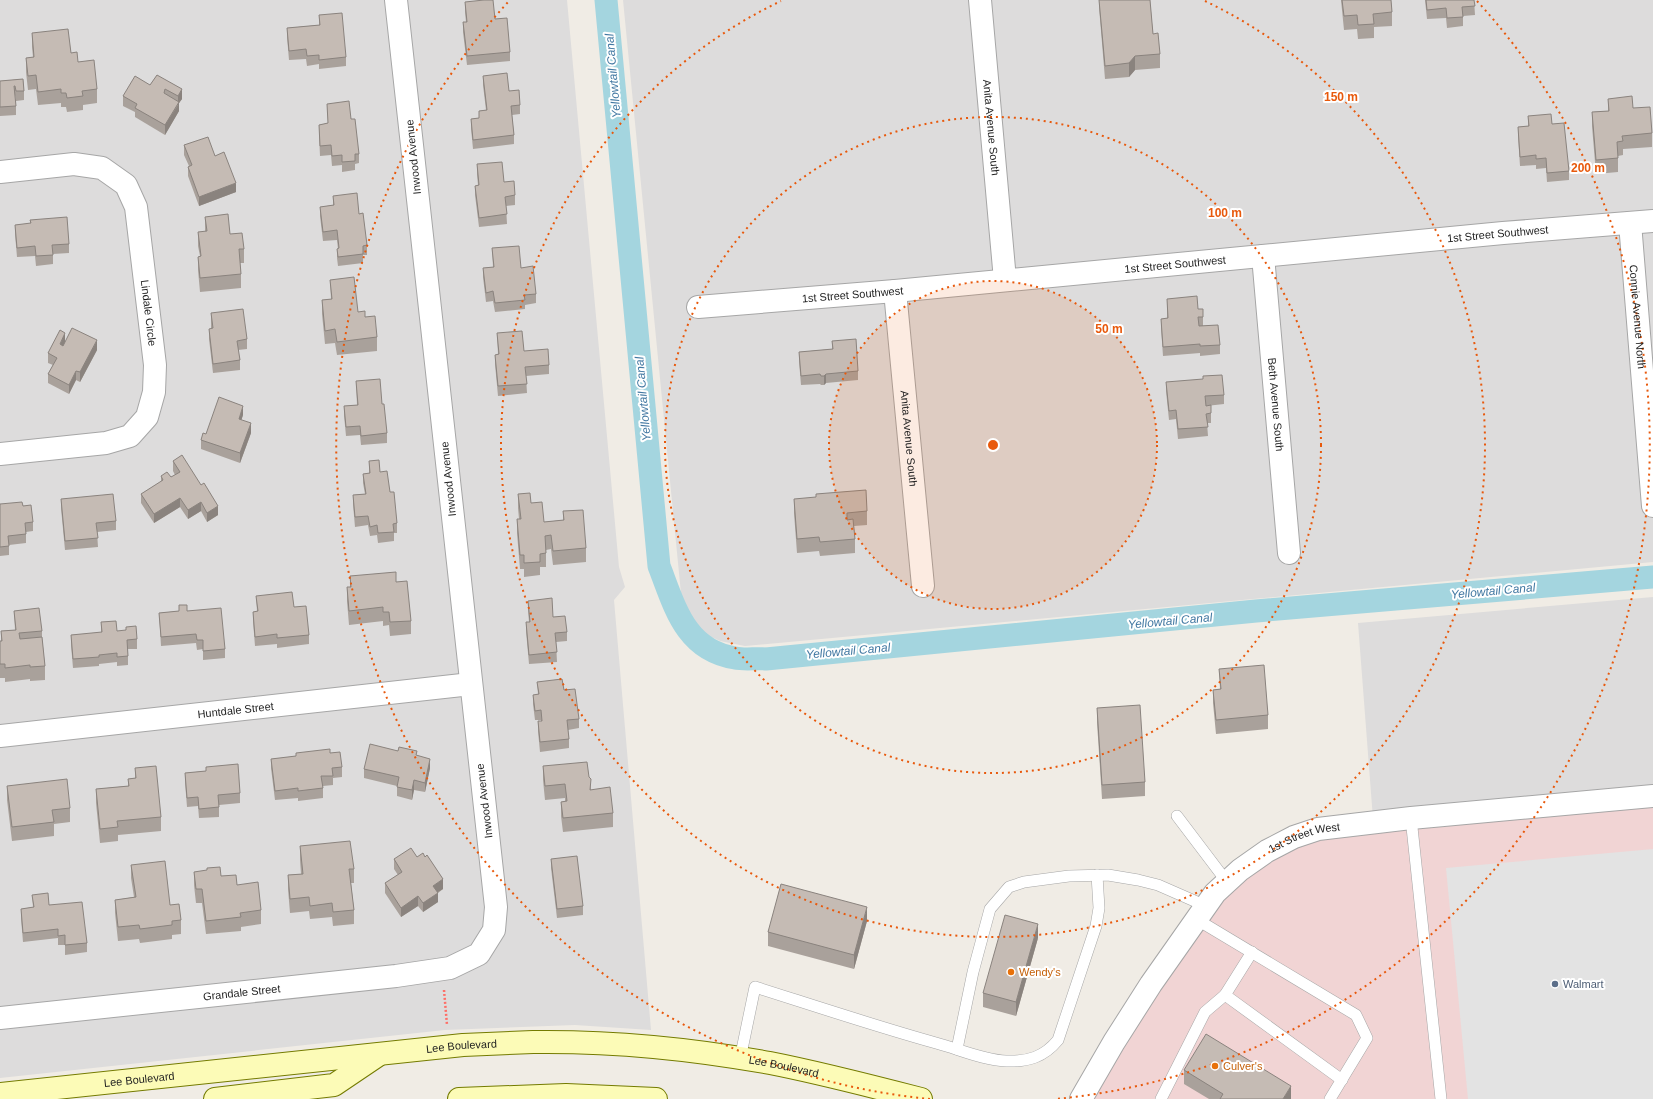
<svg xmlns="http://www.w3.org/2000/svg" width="1653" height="1099" viewBox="0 0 1653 1099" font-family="Helvetica,sans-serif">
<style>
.residential{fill:#dddcdc}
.commercial{fill:#f1d4d4}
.parking{fill:#e3e3e3}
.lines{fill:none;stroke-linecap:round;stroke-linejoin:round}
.canal{stroke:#a4d5df;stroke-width:23}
.lane-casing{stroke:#a6a6a6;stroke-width:12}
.street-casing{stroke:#a6a6a6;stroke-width:24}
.secondary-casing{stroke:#747b01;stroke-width:24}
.path{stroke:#fe6f68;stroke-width:2.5;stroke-dasharray:2 2;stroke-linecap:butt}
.lane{stroke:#fff;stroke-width:11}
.street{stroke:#fff;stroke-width:22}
.secondary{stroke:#fcfbb7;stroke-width:22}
.wall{fill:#a9a19b}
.shaded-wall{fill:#8a837e}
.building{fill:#c5bbb4;stroke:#8a837e}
.ring{fill:none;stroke:#e8590c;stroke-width:2;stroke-dasharray:2 4}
.food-dot{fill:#e8710a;stroke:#fff;stroke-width:1.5}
.service-dot{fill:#5c6f8a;stroke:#fff;stroke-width:1.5}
.labels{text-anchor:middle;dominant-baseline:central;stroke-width:4;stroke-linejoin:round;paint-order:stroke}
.street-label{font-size:11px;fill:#1f1f1f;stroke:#fff}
.food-label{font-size:11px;fill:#c56008;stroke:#fff;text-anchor:start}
.service-label{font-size:11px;fill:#4e5e75;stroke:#fff;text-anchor:start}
.water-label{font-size:12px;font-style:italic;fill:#4278a2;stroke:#fff}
.centre{fill:#e8590c;stroke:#fff;stroke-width:2}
.ring-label{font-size:12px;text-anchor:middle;font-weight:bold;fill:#e8590c;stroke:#fff;stroke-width:4;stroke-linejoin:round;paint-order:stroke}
</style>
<rect width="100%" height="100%" fill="#f0ece5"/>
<!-- residential -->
<g class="residential">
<polygon points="0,0 567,0 619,567 625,587 614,600 651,1030 575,1025 445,1030 0,1078"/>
<polygon points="623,0 1653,0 1653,562 745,646 720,641 691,627 683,614"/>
<polygon points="1653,597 1653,795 1373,819 1358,623"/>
</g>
<!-- commercial -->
<polygon class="commercial" points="1653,795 1653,1099 1077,1099 1234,882 1300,834"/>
<!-- parking -->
<polygon class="parking" points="1653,849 1653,1099 1468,1099 1446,868"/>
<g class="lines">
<!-- canal -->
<path class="canal" d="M 606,0 L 659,566 C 675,607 685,650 735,658 C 745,660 756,658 766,659 L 1256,611 L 1653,577"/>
<defs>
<g id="lane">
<polyline points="1177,816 1227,882"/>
<polyline points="1411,818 1441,1099"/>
<polyline points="1196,919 1356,1015 1367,1038 1330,1099"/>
<polyline points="1252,952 1225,995 1342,1080"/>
<polyline points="957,1049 973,972 990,909 1009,887 1024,882 1069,876 1108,875 1138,880 1158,885 1206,906"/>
<path d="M 740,1059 L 755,987 C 815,1006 875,1026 936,1043 C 959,1049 983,1060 1006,1061 C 1028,1062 1044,1057 1058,1040 L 1096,926 L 1099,908 L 1097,875"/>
<polyline points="1161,1099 1205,1012 1225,995"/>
</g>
<g id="street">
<path id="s1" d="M 980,0 L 1005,280"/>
<path id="s2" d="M 0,172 L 74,164 L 102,168 L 126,185 L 136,207 L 155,365 L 154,392 L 147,417 L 130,436 L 106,443 L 0,454"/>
<path id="s3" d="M 1630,223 L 1653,506"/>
<path id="s4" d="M 1263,256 L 1289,553"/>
<path id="s5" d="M 895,291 L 923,586"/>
<path id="s6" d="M 698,307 L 895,291 L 1503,233 L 1653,221"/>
<path id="s7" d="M 0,736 L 471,684"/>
<path id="s8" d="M 0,1018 L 396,976 L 450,968 L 479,954 L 494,930 L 496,907 L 396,0"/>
<path id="s9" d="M 1081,1099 L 1114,1042 L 1151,984 L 1215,893 L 1240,870 L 1267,851 L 1294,837 L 1318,829 L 1411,818 L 1653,796"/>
</g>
<g id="secondary">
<path id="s10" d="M 0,1094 L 463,1045 C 486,1044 509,1043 533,1042 C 612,1041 693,1049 770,1063 C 821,1073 871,1086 921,1099"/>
<polyline points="215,1099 334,1085 377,1056"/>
<polyline points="459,1099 566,1095 656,1099"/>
</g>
</defs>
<!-- lane casing -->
<use href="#lane" class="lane-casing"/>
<!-- street casing -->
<use href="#street" class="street-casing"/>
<!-- secondary casing -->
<use href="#secondary" class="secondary-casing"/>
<!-- path -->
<polyline class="path" points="444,990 447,1025"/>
<!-- lane -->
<use href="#lane" class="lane"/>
<!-- street -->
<use href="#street" class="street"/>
<!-- secondary -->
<use href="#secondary" class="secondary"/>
</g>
<!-- wall -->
<g class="wall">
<polygon points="1099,0 1150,0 1153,34 1160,54 1160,68 1135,70 1129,77 1105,79 1099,7"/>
<polygon points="1341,0 1391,0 1392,12 1392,26 1374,27 1374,38 1358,39 1357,29 1344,30"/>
<polygon points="1425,0 1474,0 1475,15 1463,16 1463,26 1447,28 1446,18 1427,19"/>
<polygon points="465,2 510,52 510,61 467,65 463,32 463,22 466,22 465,12"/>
<polygon points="319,15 346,57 346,66 319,69 319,64 307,66 306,59 289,60 287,37 287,28 319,25"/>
<polygon points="32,33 71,53 97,89 97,103 83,105 83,110 67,112 66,107 61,107 61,103 38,105 36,89 28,90 26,72 26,58 33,57 32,47"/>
<polygon points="157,75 182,99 179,103 179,111 165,135 135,117 135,112 123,106 123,96 150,85"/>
<polygon points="483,76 509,91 520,105 520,114 512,115 514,135 514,144 473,149 471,128 471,119 479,118 479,111 486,110 483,85"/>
<polygon points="23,79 24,91 24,100 16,101 15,95 14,95 16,106 16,115 0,116 0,81"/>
<polygon points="1608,99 1633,108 1652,133 1652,147 1623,149 1623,155 1618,156 1618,172 1596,174 1592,126 1592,112 1608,111"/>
<polygon points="327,104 351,119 359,154 359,163 355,164 355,170 342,172 342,165 332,166 331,155 320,156 319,134 319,125 328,123"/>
<polygon points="1528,116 1552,124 1569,171 1569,180 1547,182 1546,168 1536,169 1536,165 1520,166 1518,136 1518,127 1528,126"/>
<polygon points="184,145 215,156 236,192 199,206 188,176 188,167 189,166 184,155"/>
<polygon points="477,164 504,182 515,195 515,205 506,206 507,224 479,227 475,195 475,186 478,185 477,174"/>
<polygon points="333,196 359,214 367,245 367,255 363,255 363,263 338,266 337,258 337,249 338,249 337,240 323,241 320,216 320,207 333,205"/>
<polygon points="205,217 230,234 244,249 244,263 240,263 241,274 241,288 200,292 198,270 198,257 200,256 198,246 198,232 205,232"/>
<polygon points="30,220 69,244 69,253 53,254 53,264 36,266 35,256 17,257 15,234 15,225 30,224"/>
<polygon points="492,248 521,268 536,294 536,303 525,305 525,309 495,312 493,301 486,302 483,277 483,268 493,267"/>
<polygon points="330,280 358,312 365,317 377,337 377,351 337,355 335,343 325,344 322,314 322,300 331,299"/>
<polygon points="1167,299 1198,309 1203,317 1203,326 1220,345 1220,354 1200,356 1200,353 1163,356 1161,328 1161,319 1167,318"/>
<polygon points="211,313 247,339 247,349 238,350 240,360 240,370 213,373 209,339 209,329 211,329"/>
<polygon points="497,333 524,351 549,365 549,374 526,376 527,393 498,396 495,364 495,355 498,354"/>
<polygon points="65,341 97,350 80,382 76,380 69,394 48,383 48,374 53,365 48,363 48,353"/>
<polygon points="832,341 858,371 858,380 826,383 824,385 821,385 820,384 801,385 799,361 799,352 832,349"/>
<polygon points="356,381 382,404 387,433 387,443 361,445 360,435 346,436 344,415 344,406 357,405"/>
<polygon points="1166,382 1224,395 1224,404 1206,406 1211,405 1211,423 1207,423 1208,436 1178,439 1176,419 1169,420 1166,391"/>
<polygon points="243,415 241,420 251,433 240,463 201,449 201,440 206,434"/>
<polygon points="173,461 218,515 207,522 201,511 188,519 180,507 154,523 141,503 141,494 161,482 161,476 171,477 175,475 173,471"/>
<polygon points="369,461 380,472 390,492 397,523 397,533 394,533 394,541 378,543 377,535 370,536 368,525 355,527 353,504 353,495 365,494 363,483 363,474 369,473"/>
<polygon points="518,494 531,503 544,522 563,520 563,511 586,548 586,562 553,565 551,549 546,550 546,567 540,567 540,575 524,577 524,569 520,569 517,533 517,519 519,519 518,508"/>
<polygon points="61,499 116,521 116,530 97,532 98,547 65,550 61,508"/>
<polygon points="794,499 867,511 867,525 854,526 855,539 855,553 820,556 819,551 797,553 794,513"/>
<polygon points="0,504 23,506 33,522 33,531 26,532 26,543 9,545 9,555 0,556"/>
<polygon points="350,576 396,582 411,621 411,634 390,636 389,625 383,626 383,621 349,625 347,601 347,587 350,587"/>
<polygon points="256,596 294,607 309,635 309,644 277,648 277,644 255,646 253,621 253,612 257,611"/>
<polygon points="528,601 553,617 567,632 567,641 556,642 557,662 529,664 526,631 526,622 529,622 528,610"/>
<polygon points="179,605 187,611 225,649 225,658 203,660 203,649 197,650 196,643 161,646 159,613 179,611"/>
<polygon points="14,611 42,631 42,637 45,666 45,680 30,681 30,679 5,682 5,678 0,678 0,641 1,641 1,631 15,630"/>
<polygon points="101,622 117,631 137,639 137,649 128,649 128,665 117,666 117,662 99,664 99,666 73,668 71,645 71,635 101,633"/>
<polygon points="1219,669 1268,715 1268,729 1216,734 1213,703 1213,690 1220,689"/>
<polygon points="537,682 564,690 579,719 579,728 568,730 569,739 569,748 540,752 538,731 538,721 541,721 541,720 535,720 533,704 533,695 538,694"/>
<polygon points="1097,708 1145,782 1145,796 1102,799 1097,722"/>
<polygon points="330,753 342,767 342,777 333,778 333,785 323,786 323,798 298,801 298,798 275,800 271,768 271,759"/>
<polygon points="417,756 430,768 425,792 414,790 412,800 397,796 397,786 364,778 364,769"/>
<polygon points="543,766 589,777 591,790 613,813 613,827 563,832 561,816 561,802 565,801 565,798 545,800 543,780"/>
<polygon points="206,767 240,793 240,803 219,805 219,817 199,818 198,806 187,807 185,782 185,773 206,771"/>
<polygon points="135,768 161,817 161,831 118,835 118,841 100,843 96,803 96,789 128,786 128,779 135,778"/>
<polygon points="7,786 70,808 70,822 54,824 54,836 12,841 7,800"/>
<polygon points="300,846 354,869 354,883 351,883 354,910 354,924 333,926 332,917 310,919 309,911 290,913 288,889 288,875 301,874 300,860"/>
<polygon points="417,857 443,889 438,893 438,902 423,912 418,906 401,917 385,893 385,883 398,875 394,869 394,859"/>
<polygon points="551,859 583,906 583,915 557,918 551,868"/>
<polygon points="131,865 170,905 181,920 181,934 172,935 172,939 140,943 139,939 118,941 115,913 115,900 134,897 131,878"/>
<polygon points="194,872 221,876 237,885 261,910 261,924 241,927 241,931 206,934 202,903 196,903 194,885"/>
<polygon points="32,895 49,905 87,943 87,952 65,955 65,945 58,945 58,938 23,942 21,918 21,909 33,907"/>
<polygon points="867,921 854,969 768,946 768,932"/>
<polygon points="1038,938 1016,1016 983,1007 983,993"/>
<polygon points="1184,1070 1291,1099 1209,1099 1184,1084"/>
</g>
<!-- shaded-wall -->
<g class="shaded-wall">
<polygon points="1135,56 1135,70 1129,77 1129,63"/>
<polygon points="182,89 182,99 179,103 179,111 165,135 165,125 178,105 178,96"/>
<polygon points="236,183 236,192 199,206 199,197"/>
<polygon points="65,333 65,343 60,353 60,344"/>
<polygon points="97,340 97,350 80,382 80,372"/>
<polygon points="76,371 76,380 69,394 69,385"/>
<polygon points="826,374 826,383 824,385 824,376"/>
<polygon points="243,406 243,415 239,428 239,419"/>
<polygon points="251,423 251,433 240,463 240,453"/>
<polygon points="180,498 180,507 154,523 154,514"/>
<polygon points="201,502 201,511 188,519 188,510"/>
<polygon points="218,506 218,515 207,522 207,513"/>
<polygon points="430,759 430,768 425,792 425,783"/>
<polygon points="414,780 414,790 412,800 412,790"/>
<polygon points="443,879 443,889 433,895 433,886"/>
<polygon points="438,893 438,902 423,912 423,903"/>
<polygon points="418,896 418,906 401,917 401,908"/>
<polygon points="867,907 867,921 854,969 854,955"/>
<polygon points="1038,924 1038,938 1016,1016 1016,1002"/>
<polygon points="1291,1086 1291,1099 1283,1099"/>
</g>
<!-- building -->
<g class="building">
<polygon points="484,0 493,0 495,19 507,18 510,52 467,56 463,22 467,22 465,2"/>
<polygon points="1099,0 1150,0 1153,34 1158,33 1160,54 1135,56 1129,63 1105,66"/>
<polygon points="1342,0 1391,0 1392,12 1373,14 1374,24 1358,25 1357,15 1344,16"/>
<polygon points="1426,0 1474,0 1475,6 1462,7 1463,17 1447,18 1446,8 1427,10"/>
<polygon points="342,13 346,57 319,60 319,55 307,56 306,49 289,51 287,28 320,25 319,15"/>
<polygon points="68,29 71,53 77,52 78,62 94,60 97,89 82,91 83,96 67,98 66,93 61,93 61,89 38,92 36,75 28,76 26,58 34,57 32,33"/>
<polygon points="507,73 509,91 519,90 520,105 511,106 514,135 473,140 471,119 479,118 479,111 487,110 483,76"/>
<polygon points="157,75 182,89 178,96 165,89 164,93 179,102 165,125 135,108 137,104 123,96 135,76 150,85"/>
<polygon points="23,79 24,91 16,91 15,86 14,86 16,106 0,107 0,81"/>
<polygon points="1632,96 1633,108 1650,107 1652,133 1622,136 1623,141 1617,142 1618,158 1596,160 1592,112 1609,111 1608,99"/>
<polygon points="349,101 351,119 355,119 359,154 355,154 355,161 342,162 342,155 332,156 331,145 320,146 319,125 328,123 327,104"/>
<polygon points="1551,114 1552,124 1564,123 1569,171 1547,173 1546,158 1536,159 1536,155 1520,157 1518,127 1529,126 1528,116"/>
<polygon points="208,137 215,156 224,152 236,183 199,197 188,167 192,165 184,145"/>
<polygon points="502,162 504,182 514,181 515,195 505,197 507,214 479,218 475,186 479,185 477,164"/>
<polygon points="357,193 359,214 363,213 367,245 363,246 363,254 338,257 337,249 339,248 337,230 323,232 320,207 334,205 333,196"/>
<polygon points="228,214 230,234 242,233 244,249 239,249 241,274 200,278 198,257 201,256 198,232 207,231 205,217"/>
<polygon points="67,217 69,244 52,245 53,255 36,256 35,246 17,248 15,225 31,223 30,220"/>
<polygon points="519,246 521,268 533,266 536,294 524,295 525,300 495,303 493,291 486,293 483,268 494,267 492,248"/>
<polygon points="354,277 358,312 365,311 365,317 375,316 377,337 337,342 335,329 325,331 322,300 332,299 330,280"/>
<polygon points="1197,296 1198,309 1203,309 1203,317 1198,317 1199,326 1218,325 1220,345 1200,346 1200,344 1163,347 1161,319 1168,318 1167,299"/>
<polygon points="243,309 247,339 237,341 240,360 213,364 209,329 213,328 211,313"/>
<polygon points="72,328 97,340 80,372 76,371 69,385 48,374 57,358 48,353 60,330 65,333 60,344 63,346"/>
<polygon points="522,331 524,351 548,349 549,365 525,367 527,384 498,386 495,355 499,354 497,333"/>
<polygon points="856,339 858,371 826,374 824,376 821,376 820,374 801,376 799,352 833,349 832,341"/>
<polygon points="1222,375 1224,395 1205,396 1206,406 1211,405 1211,413 1206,414 1208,427 1178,429 1176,410 1169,411 1166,382 1203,379 1203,376"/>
<polygon points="380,379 382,404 384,404 387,433 361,436 360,426 346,427 344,406 358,405 356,381"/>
<polygon points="219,397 243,406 239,419 251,423 240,453 201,440 203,433 206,434"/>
<polygon points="182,455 201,485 204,483 218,506 207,513 201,502 188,510 180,498 154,514 141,494 163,480 161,476 167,472 171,477 180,472 173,461"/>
<polygon points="379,460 380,472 387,471 390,492 394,492 397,523 393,524 394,532 378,533 377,525 370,527 368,516 355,517 353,495 366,494 363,474 370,473 369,461"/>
<polygon points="866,490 867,511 847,513 847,520 853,519 855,539 820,542 819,537 797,539 794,499 816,497 816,494"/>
<polygon points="530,493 531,503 542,502 544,522 564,520 563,511 583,510 586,548 553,551 551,535 545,536 546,553 540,554 540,562 524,563 524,555 520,555 517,519 521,519 518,494"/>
<polygon points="113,494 116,521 96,523 98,538 65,541 61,499"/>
<polygon points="22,502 23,506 31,505 33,522 25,523 26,534 8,536 9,546 0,547 0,504"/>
<polygon points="396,572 396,582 407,581 411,621 390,622 389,612 383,612 383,607 349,611 347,587 351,587 350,576"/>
<polygon points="292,592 294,607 306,606 309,635 277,638 277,634 255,637 253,612 258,611 256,596"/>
<polygon points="552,598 553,617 565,616 567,632 555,633 557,652 529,655 526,622 530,622 528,601"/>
<polygon points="179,605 187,605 187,611 221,608 225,649 203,651 203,640 197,640 196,634 161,637 159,613 179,611"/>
<polygon points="39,608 42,631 19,633 20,639 42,637 45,666 30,667 30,665 5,668 5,664 0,664 0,641 2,641 1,631 16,630 14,611"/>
<polygon points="116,621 117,631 126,630 126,627 136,626 137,639 127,640 128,656 117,657 117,653 99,655 99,657 73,659 71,635 102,632 101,622"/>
<polygon points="1264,665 1268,715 1216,720 1213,690 1221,689 1219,669"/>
<polygon points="562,679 564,690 575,689 579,719 567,720 569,739 540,742 538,721 542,721 541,710 535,711 533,695 539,694 537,682"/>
<polygon points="1140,705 1145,782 1102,785 1097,708"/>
<polygon points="370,744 398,751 399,747 417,751 416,755 430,759 425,783 414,780 412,790 397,787 399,777 364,769"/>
<polygon points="330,749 330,753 340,752 342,767 332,768 333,776 321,776 323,788 298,791 298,788 275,791 271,759 296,756 296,753"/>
<polygon points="587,762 589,777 591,779 590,790 610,787 613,813 563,818 561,802 567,801 565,784 545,786 543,766"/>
<polygon points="238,764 240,793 218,795 219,807 199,809 198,797 187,798 185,773 206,771 206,767"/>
<polygon points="156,766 161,817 117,821 118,827 100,829 96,789 129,786 128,779 136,778 135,768"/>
<polygon points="67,779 70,808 52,810 54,822 12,827 7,786"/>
<polygon points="350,841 354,869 349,869 354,910 333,912 332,903 310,906 309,897 290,899 288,875 303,874 300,846"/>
<polygon points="411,848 417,857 423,853 425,857 427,855 443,879 433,886 438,893 423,903 418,896 401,908 385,883 402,872 394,859"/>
<polygon points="577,856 583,906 557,909 551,859"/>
<polygon points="165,861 170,905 179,904 181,920 172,921 172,925 140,929 139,925 118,927 115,900 136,897 131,865"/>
<polygon points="220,867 221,876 236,875 237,885 258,882 261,910 240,913 241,917 206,921 202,889 196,889 194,872 207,870 207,868"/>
<polygon points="781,884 867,907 854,955 768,932"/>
<polygon points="48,893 49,905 82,902 87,943 65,945 65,935 58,936 58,929 23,933 21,909 34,907 32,895"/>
<polygon points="1005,915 1038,924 1016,1002 983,993"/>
<polygon points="1206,1034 1291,1086 1283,1099 1220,1099 1223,1094 1184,1070"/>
</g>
<!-- distance rings -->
<circle cx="993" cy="445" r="164" fill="#e8590c" fill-opacity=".12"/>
<g class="ring">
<circle cx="993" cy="445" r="164"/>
<circle cx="993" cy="445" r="328"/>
<path d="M1205 1A492 492 0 1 1 781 1"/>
<path d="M930 1099A657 657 0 0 1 509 1M1477 1A657 657 0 0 1 1056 1099"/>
</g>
<!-- markers -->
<g class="food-dot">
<circle cx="1011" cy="972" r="4"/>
<circle cx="1215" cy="1066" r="4"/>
</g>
<circle class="service-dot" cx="1555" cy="984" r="4"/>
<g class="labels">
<!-- street labels -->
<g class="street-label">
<text stroke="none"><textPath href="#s1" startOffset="128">Anita Avenue South</textPath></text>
<text transform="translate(413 157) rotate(-96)">Inwood Avenue</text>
<text stroke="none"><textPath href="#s6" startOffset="803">1st Street Southwest</textPath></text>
<text stroke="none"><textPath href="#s6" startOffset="479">1st Street Southwest</textPath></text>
<text stroke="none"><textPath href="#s6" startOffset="155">1st Street Southwest</textPath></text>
<text stroke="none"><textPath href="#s2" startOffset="263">Lindale Circle</textPath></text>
<text stroke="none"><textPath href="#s3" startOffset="94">Connie Avenue North</textPath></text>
<text stroke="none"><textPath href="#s4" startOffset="149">Beth Avenue South</textPath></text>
<text stroke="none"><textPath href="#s5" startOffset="148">Anita Avenue South</textPath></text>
<text transform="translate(448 479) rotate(-96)">Inwood Avenue</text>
<text stroke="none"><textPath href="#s7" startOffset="237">Huntdale Street</textPath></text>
<text transform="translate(484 801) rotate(-97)">Inwood Avenue</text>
<text stroke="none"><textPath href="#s9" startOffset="353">1st Street West</textPath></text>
<text stroke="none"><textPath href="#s8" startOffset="243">Grandale Street</textPath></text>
<text stroke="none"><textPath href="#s10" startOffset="464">Lee Boulevard</textPath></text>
<text stroke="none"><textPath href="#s10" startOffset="788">Lee Boulevard</textPath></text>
<text stroke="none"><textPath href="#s10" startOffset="140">Lee Boulevard</textPath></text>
</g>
<!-- food labels -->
<g class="food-label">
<text x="1019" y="972">Wendy's</text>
<text x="1223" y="1066">Culver's</text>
</g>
<!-- service labels -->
<g class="service-label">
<text x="1563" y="984">Walmart</text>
</g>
<!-- water labels -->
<g class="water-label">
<text transform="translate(613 76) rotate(-95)">Yellowtail Canal</text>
<text transform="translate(643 399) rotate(-95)">Yellowtail Canal</text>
<text transform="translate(1493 591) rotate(-5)">Yellowtail Canal</text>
<text transform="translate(1170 621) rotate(-5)">Yellowtail Canal</text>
<text transform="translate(848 651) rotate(-5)">Yellowtail Canal</text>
</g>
</g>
<circle cx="993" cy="445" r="6" class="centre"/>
<g class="ring-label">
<text x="1341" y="101">150 m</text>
<text x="1588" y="172">200 m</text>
<text x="1225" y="217">100 m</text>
<text x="1109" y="333">50 m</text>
</g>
</svg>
